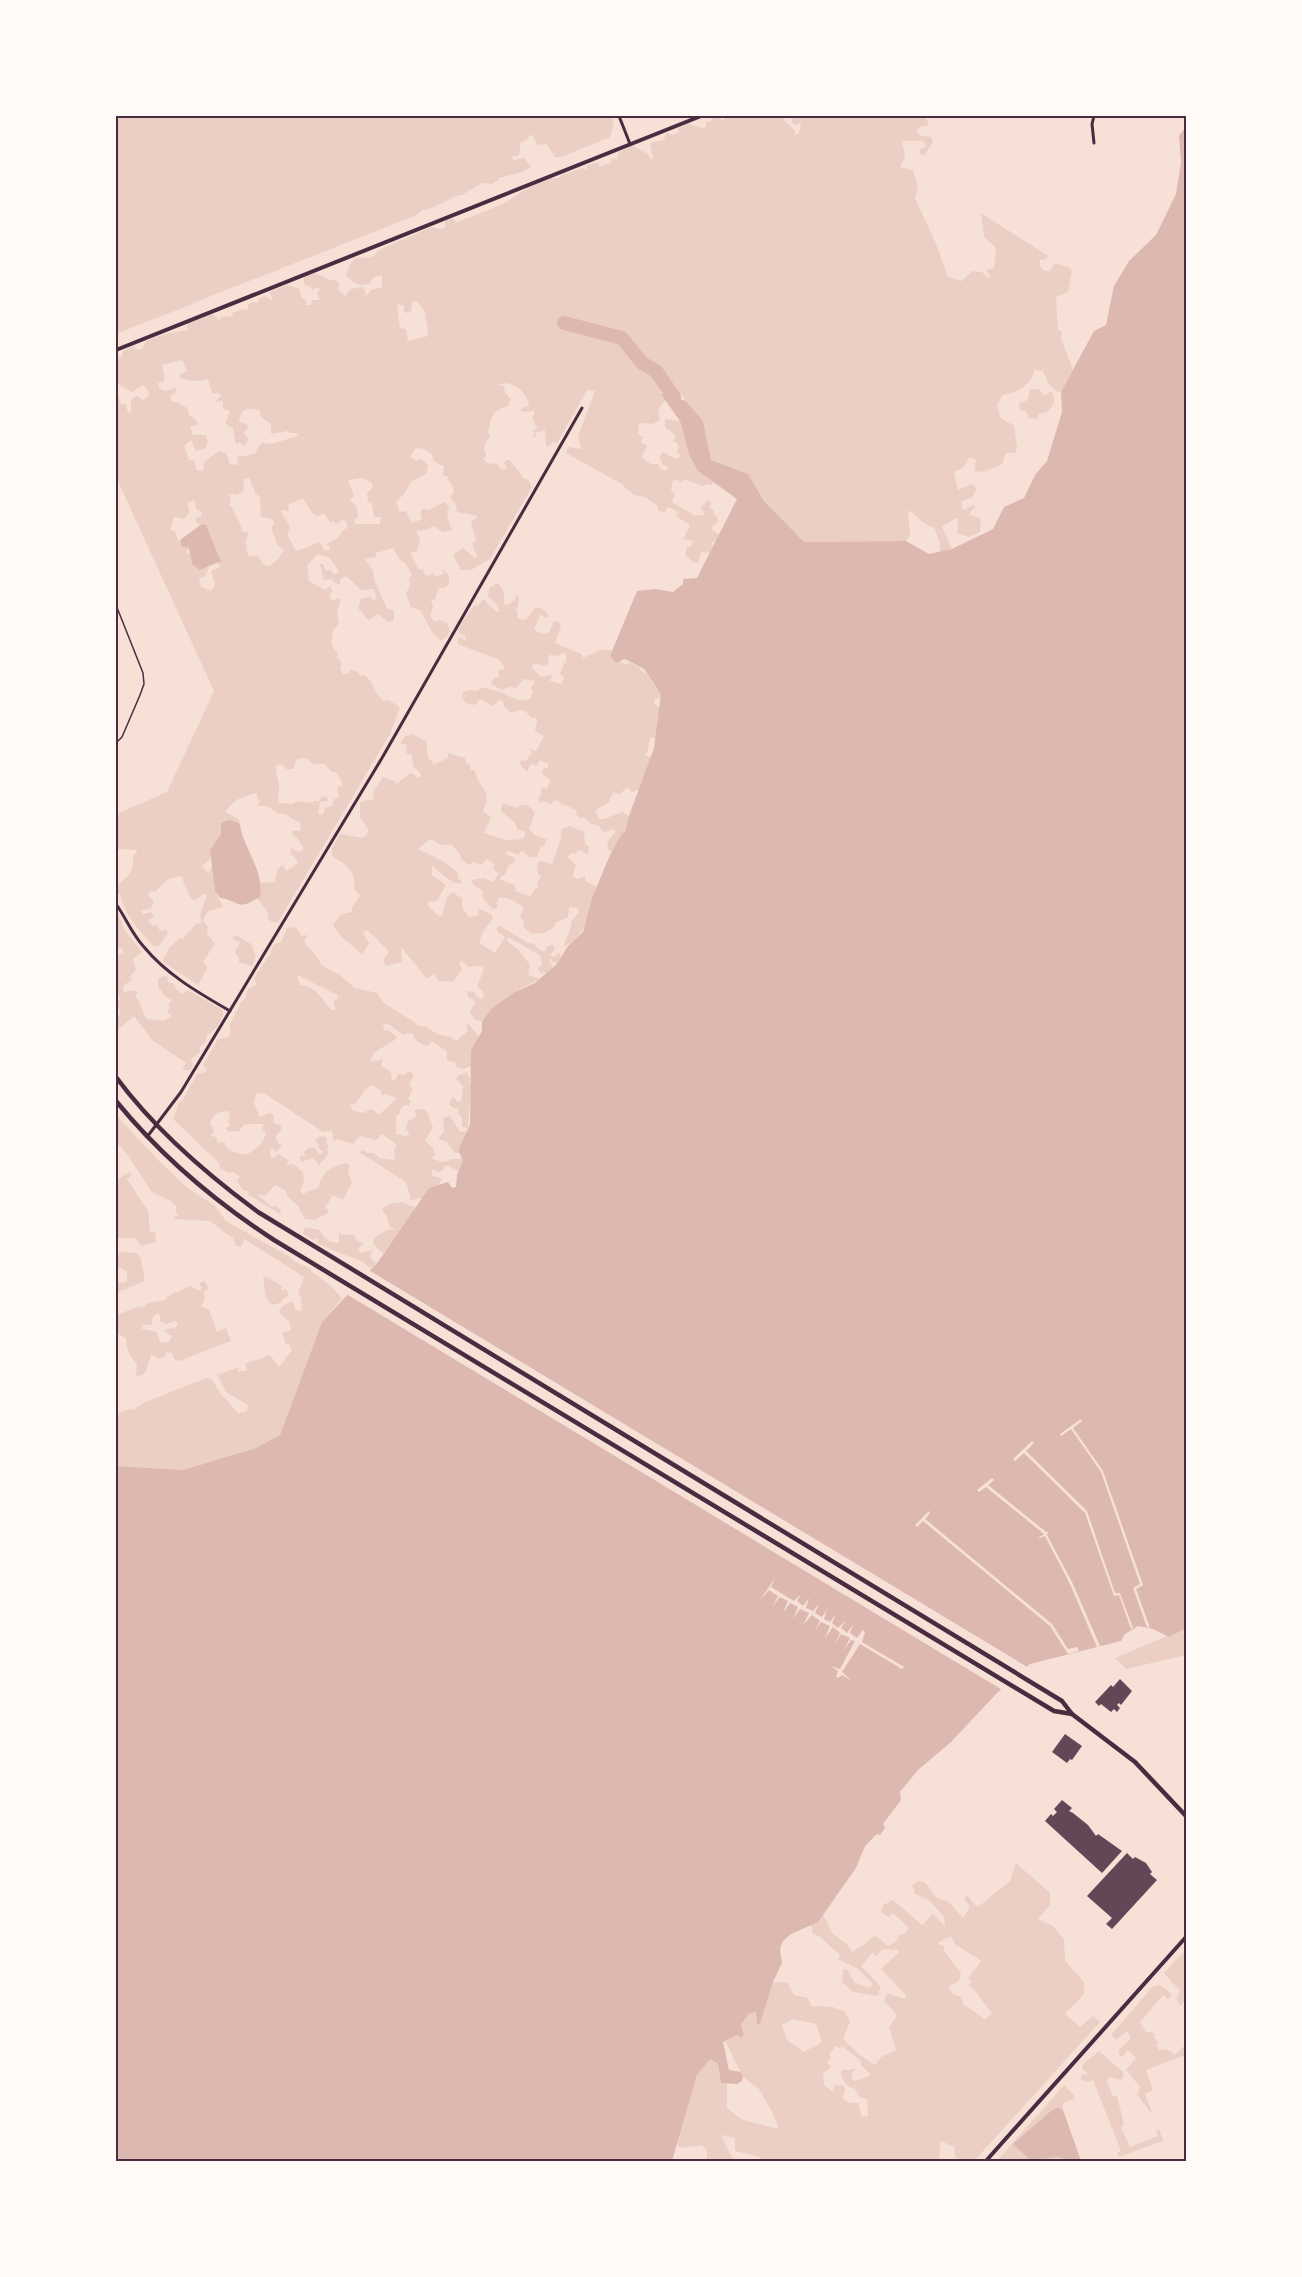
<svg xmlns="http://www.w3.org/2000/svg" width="1302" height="2277" viewBox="0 0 1302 2277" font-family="'Alegreya Sans',sans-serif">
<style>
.green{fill:#ebcfc5;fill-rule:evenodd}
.water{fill:#dcb8b0}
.pier{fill:#f7e1d7}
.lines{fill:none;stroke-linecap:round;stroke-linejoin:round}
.river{stroke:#dcb8b0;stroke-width:14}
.building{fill:#644757}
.service{stroke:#4a2c40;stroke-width:1.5}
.minor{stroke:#4a2c40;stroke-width:3}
.tertiary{stroke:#4a2c40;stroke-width:4}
.primary{stroke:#4a2c40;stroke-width:4.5}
.neatline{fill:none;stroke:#4a2c40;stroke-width:2}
</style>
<rect width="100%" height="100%" fill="#f7e1d7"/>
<!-- green -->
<g class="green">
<path d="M 116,116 L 611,116 L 614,122 L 610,137 L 561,157 L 555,157 L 547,144 L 538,145 L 531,134 L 527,139 L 520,143 L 520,152 L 517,156 L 511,156 L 514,160 L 524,158 L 531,167 L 522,172 L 499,178 L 499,180 L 492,184 L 482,183 L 462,195 L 459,195 L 427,210 L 422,210 L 417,215 L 201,300 C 172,313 145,322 116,334 Z"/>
<path d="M 724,116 L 772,116 L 772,117 L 782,116 L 785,121 L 795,130 L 795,135 L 799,133 L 801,125 L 799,123 L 795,125 L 791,122 L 793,119 L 792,116 L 928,116 L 926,118 L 929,125 L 920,127 L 916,131 L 922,136 L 931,137 L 933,142 L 925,155 L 920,154 L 920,149 L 926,147 L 923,141 L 902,141 L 905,157 L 900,167 L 913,170 L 918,187 L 915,198 L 937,246 L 948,277 L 962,281 L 972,271 L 982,272 L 988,278 L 990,276 L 986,270 L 994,268 L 996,248 L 984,237 L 981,213 L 1048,256 L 1046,259 L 1040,260 L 1040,266 L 1044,271 L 1050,271 L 1055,263 L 1070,268 L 1072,271 L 1068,292 L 1056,297 L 1058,330 L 1062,332 L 1061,339 L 1073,370 L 1061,392 L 1056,391 L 1048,383 L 1043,371 L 1035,370 C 1029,386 1020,391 1003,395 L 997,405 L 1000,417 L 1014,426 L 1017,447 L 1015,453 L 1006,453 L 1002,464 L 984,472 L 974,471 L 976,460 L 969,457 L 964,467 L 954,472 L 958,490 L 972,484 L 977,488 L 972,497 L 961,502 L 963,510 L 974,505 L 975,507 L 969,514 L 981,519 L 980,532 L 969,537 L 957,533 L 958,521 L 956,518 L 942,527 L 952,549 L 940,552 L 940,544 L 934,527 C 922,525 918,516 908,510 L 910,535 L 906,541 L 804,542 L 764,501 L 748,474 L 711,460 L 703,421 L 670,381 L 660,393 L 665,400 L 658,409 L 660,420 L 653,424 L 639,423 L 638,434 L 643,437 L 641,442 L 647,446 L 641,457 L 651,464 L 658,464 L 661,469 L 667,471 L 668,467 L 663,465 L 659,457 L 663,452 L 676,459 L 681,455 L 676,452 L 679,448 L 677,443 L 672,441 L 675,440 L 675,435 L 665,427 L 665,419 L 680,421 C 687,446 691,467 713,482 L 712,485 L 707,484 L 702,486 L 684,479 L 682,482 L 673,479 L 671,490 L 675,495 L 672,502 L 694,515 L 704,515 L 705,512 L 702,511 L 701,507 L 708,500 L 712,503 L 709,507 L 714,511 L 713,514 L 718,517 L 717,523 L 710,528 L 719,535 L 716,541 L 711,542 L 713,546 L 709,553 L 701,552 L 698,563 L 693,562 L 685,555 L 687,547 L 691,546 L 693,541 L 683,539 L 690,525 L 676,516 L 678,512 L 668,507 L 664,513 L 658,510 L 658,506 L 645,497 L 634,495 L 620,483 L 566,453 L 568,447 L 581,449 L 578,436 L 595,391 L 587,390 L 557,443 L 553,442 L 548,447 L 546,446 L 545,430 L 536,433 L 535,438 L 532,436 L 535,433 L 533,431 L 537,428 L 532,418 L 535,412 L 533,410 L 529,412 L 519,411 L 524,407 L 529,406 C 527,392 514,380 499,384 L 500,386 L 504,386 L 505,393 L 511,399 L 508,406 C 492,410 491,418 488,433 L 491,437 L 487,440 L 484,448 L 486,456 L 483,459 L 489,464 L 496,463 L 502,470 L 507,469 L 504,463 L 506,460 L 510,460 C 515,468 520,471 523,478 L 528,480 L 532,487 L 490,559 L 471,570 L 461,570 L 453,555 L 463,548 L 475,558 L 477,557 L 472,543 L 476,540 L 471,522 L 478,516 L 457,512 L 455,503 L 450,498 L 454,491 L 450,481 L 447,481 L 448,476 L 443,476 L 444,465 L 440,465 L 433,460 L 432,454 L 424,449 L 416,448 L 410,457 L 418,461 L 421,459 L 428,465 L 426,474 L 411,482 L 404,494 L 396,502 L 400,512 L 406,511 L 412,523 L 422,519 L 420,512 L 423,509 L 428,510 L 445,502 L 450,508 L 447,510 L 448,519 L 452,530 L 443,532 L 433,526 L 426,530 L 416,531 L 420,539 L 417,551 L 410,553 L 419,570 L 422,569 L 426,576 L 433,573 L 435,577 L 444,574 L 442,568 L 449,575 L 449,585 L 444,588 L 439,588 L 435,599 L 431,600 L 433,607 L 430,616 L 435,622 L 439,620 L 447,623 L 450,631 L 447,636 L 441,641 L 432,632 L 420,610 L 411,607 L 406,593 L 410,586 L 409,579 L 412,575 L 406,564 L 400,560 L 393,548 L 376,553 L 376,557 L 365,559 L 373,571 L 375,582 L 387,608 L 394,611 L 394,620 L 388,622 L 378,614 L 368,620 L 358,608 L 361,599 L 370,597 L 373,600 L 377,599 L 374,589 L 361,590 L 346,576 L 340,579 L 340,584 L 337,584 L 331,579 L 324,580 L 320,564 L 323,564 L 326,571 L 330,570 L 334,575 L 339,572 L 329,557 L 317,554 L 307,566 L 309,581 L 325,590 L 330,586 L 333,592 L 329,594 L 332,601 L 339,598 L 340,601 L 337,613 L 339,623 L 332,632 L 333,640 L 331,642 L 335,651 L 338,652 L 337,657 L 342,663 L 340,668 L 343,674 L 349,673 L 350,670 L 358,672 L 361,676 L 365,675 C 374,683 374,694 384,701 L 388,700 L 400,707 L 390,734 L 278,922 L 272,922 L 268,919 L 268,913 L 258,899 L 261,889 L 260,883 L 275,882 L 277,870 L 282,865 L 287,871 L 298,863 L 295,857 L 290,854 L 291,848 L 300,852 L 304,849 L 297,838 L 293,835 L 292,831 L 300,831 L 301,823 L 290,818 L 289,815 L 277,813 L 267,806 L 257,806 L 260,801 L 257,798 L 257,793 C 242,796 234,800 225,812 L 238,819 L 242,825 L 239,823 L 221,834 L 210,850 L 211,858 L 202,866 L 208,873 L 212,867 L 215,891 L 223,907 L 207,912 L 203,921 L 208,926 L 207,934 L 215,944 L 203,962 L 208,967 L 198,985 L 162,961 L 169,948 L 180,938 L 182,939 L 196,924 L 202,923 L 200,915 L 207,895 L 204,894 L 194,901 L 189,895 L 181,876 L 168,879 L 155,892 L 150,891 L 148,895 L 154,901 L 151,908 L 141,911 L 143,914 L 151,912 L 154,916 L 148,921 L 153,926 L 157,924 L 160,931 L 166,930 L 168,933 L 160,945 L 154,947 C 140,931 124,915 120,894 L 116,894 L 116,885 C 128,879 135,869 133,856 L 137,853 L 136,850 L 116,849 L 116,814 L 167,792 L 214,691 L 116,477 L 116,390 L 121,404 L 126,404 L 128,413 L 131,411 L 131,400 L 137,396 L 143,400 L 149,396 L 148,391 L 144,385 L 132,392 L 116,383 L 116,356 L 122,357 L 123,351 L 136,345 L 133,349 L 142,349 L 146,341 C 160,335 173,332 188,330 L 187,324 L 213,314 L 220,321 L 221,317 L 232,316 L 233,312 L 244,309 L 247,311 L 248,305 L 253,302 L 258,303 L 259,299 L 264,296 L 271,300 L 273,299 L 269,292 L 287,285 L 299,289 L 301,297 L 307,302 L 306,305 L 311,305 L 312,300 L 320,300 L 317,294 L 320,289 L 315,287 L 313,290 L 311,289 L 310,286 L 307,286 L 304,284 L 304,277 L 316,273 L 330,280 L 336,280 L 339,283 L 338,290 L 345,296 L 351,289 L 363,287 L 366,293 L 364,295 L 367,295 L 371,290 L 382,287 L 382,275 L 374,277 L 369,284 C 359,286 353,284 346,275 C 354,250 358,261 374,256 L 377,251 L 431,227 L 442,229 L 445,227 L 445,221 L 452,218 L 455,220 L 455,223 C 470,217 486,211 500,205 C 518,197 537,177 560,178 L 561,175 L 583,168 L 587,170 L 587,165 L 599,162 L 599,167 L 611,163 L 612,159 L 617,159 L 619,152 L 633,146 L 648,154 L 651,160 L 653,158 L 650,143 L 664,140 L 666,133 L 673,135 L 679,132 L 678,128 L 690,123 L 691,125 L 705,129 L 707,121 L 710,122 L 712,118 L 720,118 L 724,121 ZM 417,301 L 426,314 L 425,319 L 427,323 L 428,336 L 408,341 L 406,329 L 400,328 L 397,307 L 399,304 L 404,306 L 404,312 L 407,313 L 411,311 L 412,302 ZM 182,360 L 187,371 L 178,376 C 185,382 200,382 208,379 L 212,393 L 219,393 L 221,396 L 215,402 L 223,401 L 223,409 L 230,411 L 225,424 L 233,428 L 236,445 L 239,442 L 244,446 L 249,439 L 244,433 L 249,426 L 239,421 C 240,409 249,407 259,410 L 261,417 L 271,424 L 271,434 L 288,431 L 290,433 L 297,433 L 298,436 L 271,444 L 262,443 L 258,447 L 255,454 L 237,457 L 238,463 L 236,465 L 230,464 L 226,453 L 219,451 L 204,462 L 203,470 L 197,471 L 194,460 L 189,460 L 184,446 L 191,440 L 196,451 L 206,448 L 208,442 L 206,435 L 193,435 L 190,427 L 198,425 L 196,420 L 189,415 L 188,409 L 178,402 L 172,402 L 170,397 L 177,391 L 176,388 L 165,391 L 159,388 L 158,383 L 165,381 L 162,365 ZM 249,478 L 256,494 L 260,497 L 261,517 L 269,518 L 275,522 L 271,528 L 278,546 L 284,550 L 278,559 L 269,566 L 264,565 L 258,556 L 250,556 L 247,553 L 246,540 L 249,533 L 242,531 C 241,521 235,516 232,507 L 229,506 L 231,502 L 229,494 L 236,495 L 243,492 L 244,479 ZM 362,478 L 372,483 L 373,487 L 367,493 L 368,502 L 372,504 L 374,517 L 381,517 L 380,524 L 356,524 L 354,520 L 358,518 L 357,508 L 350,499 L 354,496 L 348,480 ZM 303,498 L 313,514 L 318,516 L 324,513 L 330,522 L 334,521 L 336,524 L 342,520 L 346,521 L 348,527 L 341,532 L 338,538 L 326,544 L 330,548 L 329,551 L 324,550 L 320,542 C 311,544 305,549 296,551 L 287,534 L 290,529 C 289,521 283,518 281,510 L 289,511 L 288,505 ZM 195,500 L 196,509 L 201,512 L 202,516 L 195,518 L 198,524 L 206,525 L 221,560 L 216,563 L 219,564 L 220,567 L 211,571 L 215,585 L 211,591 L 201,587 L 199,579 L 205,576 L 209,568 L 207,567 L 200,570 L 191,561 L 191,554 L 186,553 L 189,548 L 181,546 L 175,532 L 170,530 L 174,517 L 184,519 L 190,512 L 187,503 ZM 306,758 L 314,764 L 325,764 L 330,771 L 337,773 L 343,785 L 337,788 L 339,798 L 334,799 L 332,807 L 326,807 L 323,814 L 318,814 L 320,802 L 328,801 L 327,797 L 322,796 L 319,801 L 314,801 L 313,803 L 297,801 L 293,804 L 279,803 C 277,797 279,793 279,787 C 279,778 275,775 276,765 L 282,764 L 286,769 L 293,769 L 297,759 Z"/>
<path d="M 1030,389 L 1039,389 L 1045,396 L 1049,392 L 1052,392 C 1056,402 1054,405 1047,412 L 1039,414 L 1037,419 L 1029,418 L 1026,411 L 1020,410 L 1019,403 L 1028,400 Z"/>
<path d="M 497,583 C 504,587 505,595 504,604 L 506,605 L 514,601 L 516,596 L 519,597 L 518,607 L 515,610 L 518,612 L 517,618 L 524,620 L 529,617 L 535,607 L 543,609 L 548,615 L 547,618 L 540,615 L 534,630 L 544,634 L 549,632 L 554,621 L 559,622 L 561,626 L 555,643 L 582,654 L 583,658 L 600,650 L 612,650 L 610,656 L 616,663 L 619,661 L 627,665 L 629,662 L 639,667 L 641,671 L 646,673 L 661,694 L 661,697 L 655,699 L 654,704 L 660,707 L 656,738 L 650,738 L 648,750 L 645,755 L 651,758 L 640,789 L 632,792 L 627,787 L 620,794 L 613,792 L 609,802 L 595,811 L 599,819 L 604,819 L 622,812 L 630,817 L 625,832 L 622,833 L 612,852 L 607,849 L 608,841 L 615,833 L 614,829 L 606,832 L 602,831 L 600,827 L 590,823 L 583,817 L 580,819 L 577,816 L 576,810 L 554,800 L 552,804 L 543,801 L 541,804 L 538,800 L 542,793 L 541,789 L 542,787 L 547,789 L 551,780 L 542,774 L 544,768 L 548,769 L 548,764 L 540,760 L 537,766 L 531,764 L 527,772 L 519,763 L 522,760 L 526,761 L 532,752 L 528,748 L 536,751 L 544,736 L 535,731 L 537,721 L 536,718 L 531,718 C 524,708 522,709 511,713 L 503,705 L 503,701 L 499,700 L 493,706 L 480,699 L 475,705 L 466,703 L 462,698 L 463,692 L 470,690 L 477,691 L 482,687 C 487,689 492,689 497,691 C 509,694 518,705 531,698 L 533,691 L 531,688 L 535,681 L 524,679 L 516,688 L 509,687 L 502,690 L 491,684 L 493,679 L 499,676 L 498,671 L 504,669 L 504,666 L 498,659 L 457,644 L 459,637 L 465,640 L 466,636 L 460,634 L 458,629 L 474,605 L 478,606 L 483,599 L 486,600 L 487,604 L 498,612 L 500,611 L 495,602 L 488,597 L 489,588 ZM 562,653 L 566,655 L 566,662 L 564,663 L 560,673 L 564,678 L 561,684 L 550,681 L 552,675 L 541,677 L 532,668 L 533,664 L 536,663 L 544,666 L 548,664 L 549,655 L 558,656 Z"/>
<path d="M 412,734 L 426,741 L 428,758 L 432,761 L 433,765 L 448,758 L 448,753 L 465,758 L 466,763 L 470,764 L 470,769 L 475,771 C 480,790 493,790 483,811 L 491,817 L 484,833 L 506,840 L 523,839 L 525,835 L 525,832 L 517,829 L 515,823 L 501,811 L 502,803 L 518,808 L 520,805 C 527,804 531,807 535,813 L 529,829 L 536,836 L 547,839 L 544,846 L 541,846 L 537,857 L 530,857 L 524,852 L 520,851 L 519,855 L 507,851 L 506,854 L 514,858 L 515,862 L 508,866 L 506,873 L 500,878 L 501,880 L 515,885 L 516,891 L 530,897 L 536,888 L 539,889 L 537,883 L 541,876 L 538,874 L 537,864 L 540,861 L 552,864 L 562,836 L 560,835 L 562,829 L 569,826 L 584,832 L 585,844 L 589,847 L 588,854 L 579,850 L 576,854 L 571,853 L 567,857 L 576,865 L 573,876 L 578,879 L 585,876 L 585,881 L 597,887 C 588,906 588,938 564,946 C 565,937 572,931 571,922 L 579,912 L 577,908 L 569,907 L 568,917 L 555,923 L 554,927 L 545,933 L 531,934 L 523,926 L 524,920 L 520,917 L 524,907 L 508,898 L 499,898 L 496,904 L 498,905 L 497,908 L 492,909 L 482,897 L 483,891 L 473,885 L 472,880 L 484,878 L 493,882 L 499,873 L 493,869 L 495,865 L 487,859 L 482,864 L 478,864 L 474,861 L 470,865 C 459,862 462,853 454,847 C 450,843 450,846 444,845 C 440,845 435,841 430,839 L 418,849 L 441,860 L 458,873 L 458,878 L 462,881 L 461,884 L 452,882 L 432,866 L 432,875 L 446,885 L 437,901 L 428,902 L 428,906 L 439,916 L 442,916 L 447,897 L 452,892 L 462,898 L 462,907 L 469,917 L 479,915 L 478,908 L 491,914 L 493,918 L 482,934 L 479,943 L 495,953 L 505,937 L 497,931 L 497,927 L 500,926 L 528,943 L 535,944 L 536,947 L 544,952 L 548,946 L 553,945 L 555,949 L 550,955 L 554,957 L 559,952 L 561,957 L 557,964 L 549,959 L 553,968 L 546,973 L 544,972 L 541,974 L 538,969 L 542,965 L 540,955 L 508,937 L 507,941 L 518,949 L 530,965 L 528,975 L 540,979 L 513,993 L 491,1009 L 482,1022 L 474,1019 L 470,1011 L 476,1002 L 468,997 L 467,991 L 475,992 L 476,996 L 482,999 L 484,993 L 477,986 L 483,972 L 483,966 L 468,967 L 462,961 L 459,963 L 462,970 L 453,982 L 438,981 L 434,973 L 427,979 L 401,947 L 402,962 L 386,966 L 383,961 L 389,951 L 367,930 L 363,933 L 369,943 L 362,955 C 352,944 339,938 333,925 L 341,914 L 352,912 L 352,907 L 360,896 L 354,889 C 357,871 346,865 332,856 L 332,848 L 340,834 C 348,834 357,839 365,837 L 369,830 L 360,818 L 360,802 L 374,799 L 373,792 L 383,777 L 395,781 L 396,784 L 411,773 L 419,778 L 421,774 L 413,766 L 412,755 L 406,753 L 407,745 L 400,743 L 405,736 Z"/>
<path d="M 116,908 L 125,931 L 142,952 L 133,959 L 136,970 L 130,976 L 132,980 L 124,985 L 123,990 L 125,993 L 130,990 L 138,992 L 135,996 C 143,1005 141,1011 147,1019 L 163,1021 L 172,1016 L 167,1013 L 170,1007 L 168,1004 L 172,1000 L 167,998 L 158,987 L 158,979 L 164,976 L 167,976 L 168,982 L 174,984 L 177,990 L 182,994 L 188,990 L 223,1010 C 224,1019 215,1032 207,1035 L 206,1042 L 200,1047 L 200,1052 L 191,1059 L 193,1065 L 190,1070 L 182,1070 L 186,1063 L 152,1040 L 134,1016 L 116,1031 L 116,1018 L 120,1014 L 117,1001 L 120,999 L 116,992 L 116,956 L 124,952 L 121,948 L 116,948 Z"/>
<path d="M 296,927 L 301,936 L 308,935 L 304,941 C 310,951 318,954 321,965 L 340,975 L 355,988 L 377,993 L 384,1003 L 416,1023 L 416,1025 L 427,1027 L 437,1034 L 450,1037 L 456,1041 L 468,1031 L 466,1026 L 468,1023 L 479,1037 L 471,1050 L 471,1066 L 463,1069 L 457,1067 L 455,1062 L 447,1061 L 447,1051 L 431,1041 L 428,1046 L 421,1044 L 414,1038 L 414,1035 L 411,1033 L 403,1035 L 390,1025 L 383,1023 L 384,1030 L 389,1031 L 397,1037 C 389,1048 374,1046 370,1062 L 383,1059 L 381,1066 L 391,1072 L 392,1080 L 395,1080 L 398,1074 L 404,1075 L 410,1071 L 414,1074 L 409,1086 L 413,1089 L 408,1099 L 411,1102 L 408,1106 L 404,1105 L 399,1111 L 400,1114 L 396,1116 L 396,1134 L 406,1136 L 410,1134 L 406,1129 L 408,1121 L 417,1116 L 414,1110 L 423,1109 L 427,1112 L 433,1127 L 425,1141 L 433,1148 L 435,1154 L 432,1158 C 438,1162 446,1163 452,1159 L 462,1159 L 463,1161 L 459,1171 L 445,1165 L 443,1171 L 438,1172 L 432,1169 L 432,1176 L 442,1178 L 439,1185 L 429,1188 L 422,1198 L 411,1200 L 406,1182 C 389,1172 376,1162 360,1153 L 362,1150 L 368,1153 L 374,1153 L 379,1158 L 394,1160 L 395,1157 L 394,1149 L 397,1145 L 382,1134 L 376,1140 L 360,1136 L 353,1144 L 336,1139 L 334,1142 L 332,1131 L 323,1132 L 264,1093 L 256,1094 L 254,1103 L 260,1117 L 270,1113 L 274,1116 L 273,1121 L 275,1124 L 281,1125 L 281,1130 L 275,1137 L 278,1143 L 282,1146 L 276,1152 L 272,1148 L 270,1150 L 271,1157 L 274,1158 L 279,1154 L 289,1161 L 286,1165 L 293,1164 L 303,1172 L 304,1182 L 300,1191 L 303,1194 L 319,1187 C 321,1172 333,1166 346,1163 L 350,1166 L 348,1171 L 352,1183 L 343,1200 L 333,1195 L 325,1208 L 328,1210 L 328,1213 L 315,1220 L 305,1219 L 298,1206 L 288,1197 L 285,1190 L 275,1185 L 265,1196 L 261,1194 L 258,1195 L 272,1207 L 275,1205 L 281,1210 L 280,1214 L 249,1195 L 248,1191 L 244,1191 L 237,1181 L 240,1177 L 234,1172 L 229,1173 L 220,1168 L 219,1163 L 173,1119 L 179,1102 L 182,1101 L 197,1074 L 205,1072 L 207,1069 L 203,1065 L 218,1039 L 228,1037 L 231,1031 L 229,1027 L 241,1002 L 244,1000 L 248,989 L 257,984 L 254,978 L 270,954 L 273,945 L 281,942 L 287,928 ZM 297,975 L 337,995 L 338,998 L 333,1002 L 336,1010 L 331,1010 C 323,1000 316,986 300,985 ZM 371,1085 L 380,1090 L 383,1096 L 385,1094 L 396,1098 C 392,1105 385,1107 381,1114 L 376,1113 L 374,1110 L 368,1110 L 364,1113 L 353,1111 L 350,1105 L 356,1103 L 364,1091 ZM 228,1111 L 230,1115 L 228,1123 L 231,1124 L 226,1128 L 229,1132 L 239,1131 L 245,1124 L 264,1124 L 262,1130 L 266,1133 C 263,1145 256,1149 246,1155 L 231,1151 L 225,1146 L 225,1142 L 218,1143 L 216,1137 L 211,1136 L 214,1131 L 210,1123 C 214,1113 217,1112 228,1111 Z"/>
<polygon points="236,935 251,944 256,957 252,966 239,962 239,958 235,952 240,943 232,938"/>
<polygon points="467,1072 470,1079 469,1083 471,1084 468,1129 462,1126 462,1117 457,1113 459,1109 453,1108 449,1104 453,1097 458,1102 461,1101 463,1086 456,1079 459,1075"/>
<polygon points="116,1115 162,1164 188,1188 215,1206 226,1221 292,1258 294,1261 311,1269 312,1272 330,1285 342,1298 322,1322 280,1435 256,1448 183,1470 116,1466 116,1414 130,1409 133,1410 145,1402 207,1378 212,1380 221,1394 238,1413 247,1411 248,1405 226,1392 217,1375 239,1367 238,1372 247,1370 245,1364 270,1355 279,1367 292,1350 289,1344 286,1344 282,1333 291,1330 289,1321 279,1313 282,1306 292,1301 296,1310 302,1311 301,1297 298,1294 304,1277 244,1239 241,1247 236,1246 233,1239 234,1237 231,1237 210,1221 175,1219 173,1217 179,1215 176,1213 176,1206 171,1201 152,1192 127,1154 116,1142"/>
<polygon points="450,1116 460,1132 467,1131 458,1150 459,1153 455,1153 446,1141 438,1139 444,1132 443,1118"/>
<polygon points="323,1136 327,1138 326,1143 329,1147 327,1149 329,1153 319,1165 313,1158 301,1162 300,1157 302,1155 305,1157 304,1152 309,1148 315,1148 319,1155 323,1152 318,1148 319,1145 315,1141 318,1137"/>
<polygon points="130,1172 132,1175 127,1179 148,1211 150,1232 155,1232 156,1242 141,1246 136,1238 116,1238 116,1180"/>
<polygon points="402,1202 416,1208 383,1254 373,1243 374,1238 387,1230 395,1229 390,1227 386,1215 383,1213 383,1208 389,1204"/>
<path d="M 305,1227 L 320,1230 C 323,1238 330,1243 339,1243 L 339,1234 L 355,1235 L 355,1239 L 364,1244 L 357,1250 L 362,1253 L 373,1250 L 370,1256 L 371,1259 L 376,1263 L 371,1269 L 363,1262 L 318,1244 L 316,1238 L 313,1240 L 303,1233 Z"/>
<polygon points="120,1252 137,1253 141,1259 145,1281 116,1293 116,1283 127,1282 127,1271 117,1267 116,1256"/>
<path d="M 263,1277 L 267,1277 L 282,1286 L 281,1291 L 285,1289 L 288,1291 L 288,1296 L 283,1299 L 282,1302 L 274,1305 C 262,1299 266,1288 263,1277 Z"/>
<path d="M 205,1281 L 209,1289 L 203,1292 L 205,1298 L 201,1306 L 209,1310 L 217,1332 L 226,1328 L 231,1341 L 179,1361 L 175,1360 L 172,1353 L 167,1352 L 164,1357 L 159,1359 L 151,1354 L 146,1372 L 138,1377 L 136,1374 L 137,1364 C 130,1357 126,1348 126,1338 L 118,1334 L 116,1328 L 117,1315 L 139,1306 L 142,1308 L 148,1303 L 165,1300 L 168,1296 L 171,1297 L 170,1295 L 190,1286 L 200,1291 L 202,1288 L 199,1283 ZM 157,1313 L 160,1315 L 160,1321 L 166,1324 L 176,1321 L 178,1324 L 175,1328 L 166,1329 L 165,1332 L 172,1336 L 168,1343 L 160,1342 L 157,1332 L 142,1329 L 143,1325 L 152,1325 L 152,1319 Z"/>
<polygon points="1186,1628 1186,1655 1126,1669 1115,1658"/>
<path d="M 1016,1863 L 1050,1893 L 1050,1905 L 1038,1919 L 1053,1926 L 1064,1939 L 1065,1961 L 1084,1982 L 1084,1994 L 1065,2014 L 1080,2027 L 1093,2016 L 1100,2022 L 974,2161 L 960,2161 L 955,2157 L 954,2147 L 941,2141 L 939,2158 L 943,2161 L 763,2161 L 760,2157 L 735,2151 L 735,2138 L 721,2135 L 734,2161 L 711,2161 L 707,2158 L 707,2151 L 702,2145 L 681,2148 L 677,2144 L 697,2075 L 710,2058 L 718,2064 L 721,2083 L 727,2084 L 727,2108 L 743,2120 L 779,2129 L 772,2112 L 759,2089 L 743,2077 L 725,2041 L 737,2035 L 742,2038 L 744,2034 L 741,2025 L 748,2014 L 756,2012 L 757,2024 L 760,2024 L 773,1982 L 788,1983 L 794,1995 L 808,1998 L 811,2006 L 833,2007 L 845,2012 L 850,2022 L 843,2039 L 861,2056 L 875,2065 L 881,2057 L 896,2050 L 889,2028 L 897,2015 L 884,2001 L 888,1993 L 904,1999 L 906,1995 L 881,1969 L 899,1952 L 898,1950 L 882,1949 L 877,1956 L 872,1953 L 861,1966 L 881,1987 L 877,1996 L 853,1992 L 842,1982 L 843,1969 L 847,1969 L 854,1982 L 870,1988 L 873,1984 L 858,1969 L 838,1959 L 840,1955 L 819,1936 L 813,1934 L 811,1925 L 818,1922 L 823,1914 L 832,1933 L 847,1944 L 852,1952 L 864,1945 L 875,1935 L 888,1946 L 895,1942 L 901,1933 L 903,1935 L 909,1928 L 893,1913 L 888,1917 L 881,1912 L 883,1905 L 893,1900 L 922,1925 L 933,1914 L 945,1926 L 944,1917 L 929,1900 L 915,1894 L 912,1885 L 919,1881 L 926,1883 L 936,1897 L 950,1903 L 963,1918 L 970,1907 L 964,1899 L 966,1896 L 969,1896 L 969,1898 L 978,1907 L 1010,1881 ZM 951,1936 L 955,1944 L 981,1961 L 968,1978 L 972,1981 L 969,1985 C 975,1988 985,2006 992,2013 L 985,2019 L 964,2005 L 961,1997 L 954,1995 L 948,1987 L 959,1981 L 961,1973 L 944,1951 L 944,1946 L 937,1943 ZM 793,2019 L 816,2024 L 822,2042 L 804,2052 L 787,2040 L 782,2025 ZM 836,2046 L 840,2048 L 842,2046 L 861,2061 L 861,2065 L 871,2075 L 856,2081 L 852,2079 L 852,2073 L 857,2069 L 843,2070 L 840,2074 L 847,2086 L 855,2089 L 859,2097 L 867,2099 L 868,2116 L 862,2117 L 858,2103 L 850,2103 L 843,2099 L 845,2089 L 843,2085 L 834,2086 L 833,2092 L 824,2085 L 823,2074 L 831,2067 L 827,2062 L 831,2057 L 829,2054 Z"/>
<path d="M 1183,1952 C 1189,1966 1191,1994 1181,2006 L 1176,1999 L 1180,1991 L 1164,1973 Z"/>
<polygon points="1159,1985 1172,1994 1168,1999 1163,1995 1140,2022 1146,2032 1152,2032 1155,2035 1154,2037 1159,2043 1156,2045 1159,2050 1167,2049 1175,2055 1186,2044 1186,2055 1146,2070 1153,2090 1145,2094 1152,2112 1150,2112 1137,2094 1140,2087 1126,2070 1136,2058 1128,2050 1122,2057 1119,2055 1119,2050 1131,2038 1127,2031 1116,2040 1111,2035 1153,1986"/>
<polygon points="1099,2051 1123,2072 1124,2076 1121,2080 1110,2077 1106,2080 1113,2096 1117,2096 1124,2124 1121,2128 1130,2147 1158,2136 1156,2130 1159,2129 1163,2141 1119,2157 1117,2153 1121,2151 1093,2080 1087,2082 1080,2079 1082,2075 1088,2074 1082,2069 1083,2064"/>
<polygon points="1064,2085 1074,2095 1074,2099 1063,2103 1063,2110 1058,2107 1030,2160 1058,2157 1075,2161 996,2162"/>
</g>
<!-- water -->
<g class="water">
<polygon points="1186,126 1186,1628 1169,1637 1153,1629 1138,1626 1125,1634 1121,1641 1030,1664 998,1692 951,1742 918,1770 900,1792 901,1800 883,1824 885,1828 880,1835 877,1834 865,1846 856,1868 818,1922 791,1934 783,1941 780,1949 782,1963 773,1982 760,2024 757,2025 756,2012 748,2014 741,2025 744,2034 742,2038 737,2035 723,2042 729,2070 741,2072 743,2077 742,2081 737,2084 721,2083 718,2064 710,2059 697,2075 672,2161 116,2161 116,1466 183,1470 256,1448 280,1435 322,1322 378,1262 429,1188 448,1182 452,1188 456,1187 457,1175 463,1161 458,1150 470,1125 471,1050 482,1031 482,1022 491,1009 513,993 535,983 557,964 568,946 583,932 592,898 610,855 622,833 625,832 630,813 654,748 661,694 644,669 625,659 616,663 610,656 637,591 655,589 673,592 683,584 683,579 697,578 737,499 698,471 689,454 680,421 660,393 686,401 703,421 711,460 748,474 764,501 804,542 906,541 929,554 952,549 993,529 1004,507 1024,498 1035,475 1047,461 1062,412 1061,392 1094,331 1106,325 1114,286 1129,261 1156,235 1176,194 1181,163 1179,136"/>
<polygon points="202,524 206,525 221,561 200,570 192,564 189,548 181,546 180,540"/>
<path d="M 229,820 L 239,823 C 241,827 241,832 243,837 C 250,856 264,876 260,897 C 235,912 242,901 220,898 L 215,891 L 210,850 L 221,834 L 221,823 Z"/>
<polygon points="1058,2107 1063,2110 1081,2161 1075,2161 1058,2157 1030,2160 1013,2144 1051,2111"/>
</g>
<!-- pier -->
<g class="pier">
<polygon points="367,1269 1029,1668 1004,1691 343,1292"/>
<polygon points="1081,1419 1082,1421 1073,1428 1103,1471 1143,1585 1136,1589 1150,1628 1147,1627 1133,1588 1140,1584 1101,1472 1071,1429 1061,1436 1060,1434"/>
<polygon points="1032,1441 1034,1443 1026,1451 1087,1511 1115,1593 1120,1593 1133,1628 1131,1629 1119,1595 1114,1596 1085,1513 1024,1453 1015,1461 1013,1459"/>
<polygon points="992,1478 994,1480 988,1485 1046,1532 1048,1532 1047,1535 1072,1582 1100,1646 1097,1647 1070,1584 1045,1536 1037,1539 1044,1534 986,1487 979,1492 977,1490"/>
<polygon points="929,1511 930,1513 925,1519 1052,1624 1068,1649 1077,1647 1079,1651 1068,1654 1050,1626 923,1521 917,1527 915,1525"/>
<polygon points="775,1578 771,1587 794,1601 801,1594 797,1601 803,1606 809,1598 806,1608 813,1611 819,1604 815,1613 822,1617 827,1609 824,1619 830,1622 836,1614 832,1623 838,1628 846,1620 841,1628 847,1633 853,1625 850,1633 857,1638 863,1630 865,1632 862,1642 904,1667 902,1669 860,1644 842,1672 852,1681 842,1675 838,1678 836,1677 838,1671 831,1666 840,1669 855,1641 851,1640 844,1650 850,1638 841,1634 835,1644 840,1633 833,1627 825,1638 830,1626 821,1622 814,1632 820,1621 812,1615 803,1625 809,1613 800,1609 793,1619 798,1607 790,1603 783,1613 788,1601 780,1597 772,1607 778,1596 769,1590 760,1600"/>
</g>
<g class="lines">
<!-- river -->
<polyline class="river" points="564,323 622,338 642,363 656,371 674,397"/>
</g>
<!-- building -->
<g class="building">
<polygon points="1120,1679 1132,1691 1121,1705 1119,1703 1117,1705 1120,1708 1117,1712 1114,1709 1111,1712 1101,1704 1099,1706 1095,1702 1111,1685 1113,1687"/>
<polygon points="1065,1734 1082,1746 1072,1760 1070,1759 1067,1763 1052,1752"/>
<polygon points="1062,1800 1072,1808 1069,1811 1073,1813 1088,1825 1096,1836 1098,1834 1122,1851 1102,1873 1045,1821 1051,1814 1053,1816 1057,1812 1054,1809"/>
<polygon points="1127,1853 1133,1859 1135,1857 1146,1863 1152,1872 1150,1874 1157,1880 1112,1929 1106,1924 1112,1918 1087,1896"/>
</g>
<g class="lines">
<!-- service -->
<polyline class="service" points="116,605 143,673 144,684 140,695 122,737 116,743"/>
<!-- minor -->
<g class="minor">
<polyline points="619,116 630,144"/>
<polyline points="1094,143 1092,124 1094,116"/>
<path d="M 116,904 C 126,918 132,934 144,947 C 167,975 199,993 230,1011"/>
<polyline points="147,1137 181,1092 382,758 582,408"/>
</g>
<!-- tertiary -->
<g class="tertiary">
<polyline points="116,350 701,116"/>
<polyline points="985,2162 1186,1937"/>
</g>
<!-- primary -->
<g class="primary">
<path d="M 116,1077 C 155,1130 205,1173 258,1212 L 1062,1701 L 1072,1714 L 1135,1762 L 1186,1816"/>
<path d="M 116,1101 C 161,1156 214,1201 274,1240 L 1054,1711 L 1072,1714"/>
</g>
</g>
<!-- border -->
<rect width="1302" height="2277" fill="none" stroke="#fffaf5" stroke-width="234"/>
<rect x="117" y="117" width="1068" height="2043" class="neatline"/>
</svg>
